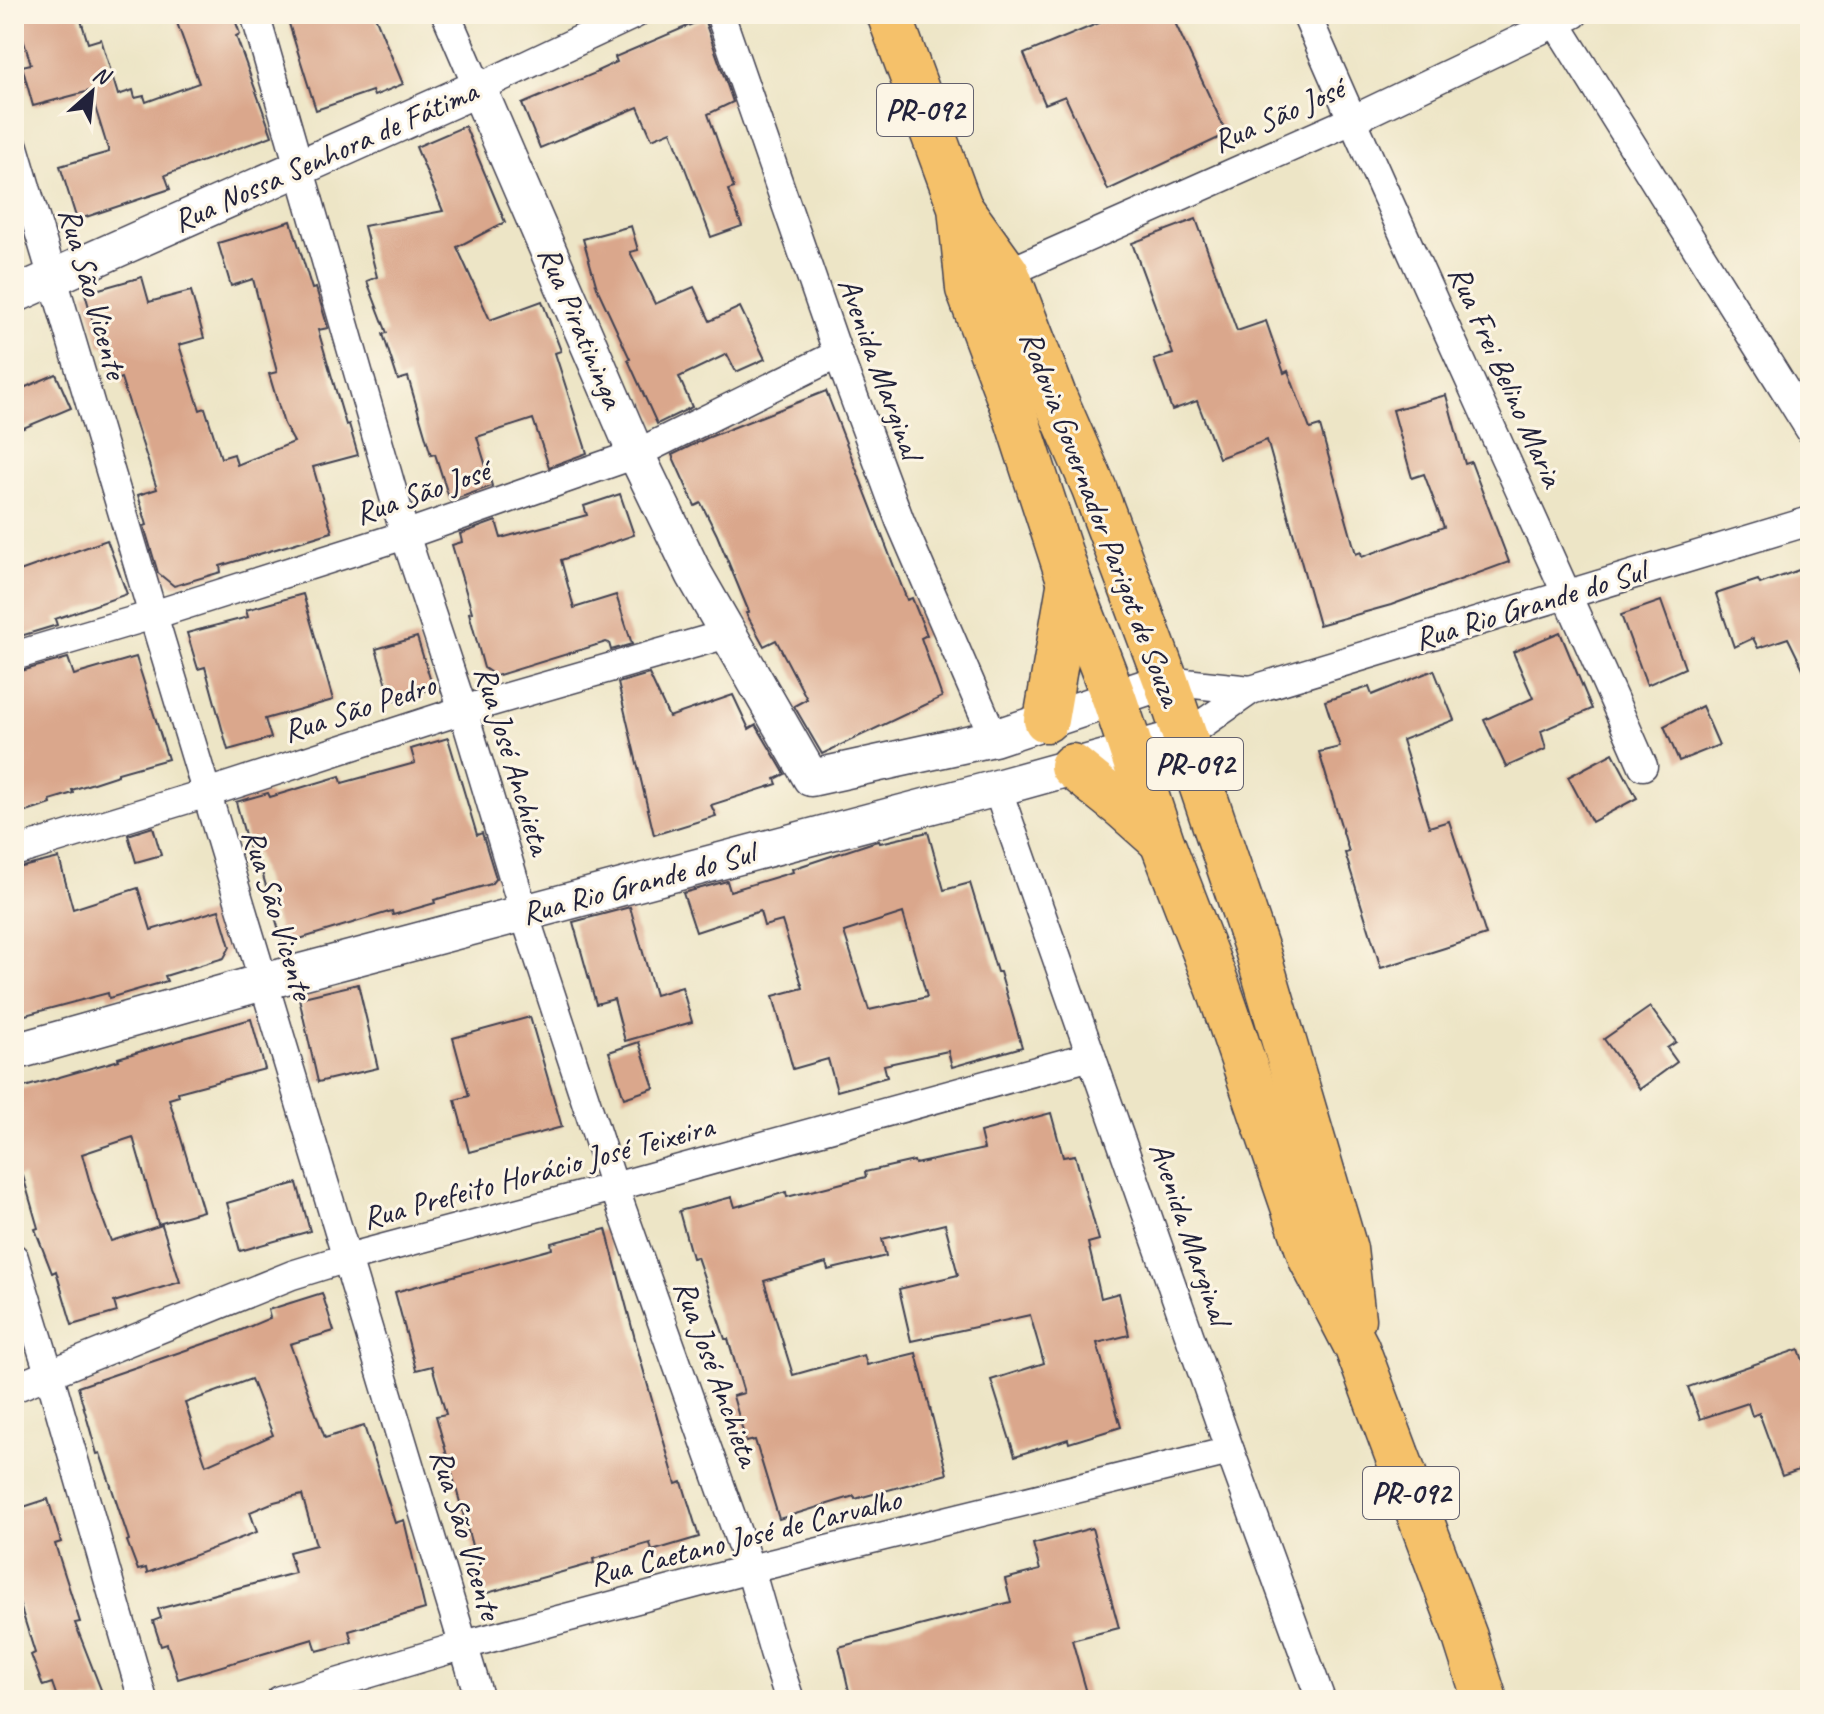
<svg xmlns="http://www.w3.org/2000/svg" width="1824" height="1714" viewBox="0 0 1824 1714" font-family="Caveat,sans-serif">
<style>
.building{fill:#daa78c;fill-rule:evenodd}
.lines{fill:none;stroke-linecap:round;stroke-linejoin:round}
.minor-casing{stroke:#403f50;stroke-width:31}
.tertiary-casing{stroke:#403f50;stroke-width:39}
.primary-casing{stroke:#403f50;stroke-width:47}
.minor{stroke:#fff;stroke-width:28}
.tertiary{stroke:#fff;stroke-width:36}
.primary{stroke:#f5c16b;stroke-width:44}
.labels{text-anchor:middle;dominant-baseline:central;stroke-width:6;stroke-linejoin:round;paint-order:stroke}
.shield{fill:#fcf5e5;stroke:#63616e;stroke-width:2}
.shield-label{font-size:30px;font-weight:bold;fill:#22223b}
.street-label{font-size:32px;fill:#22223b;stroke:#fcf5e5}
</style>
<rect width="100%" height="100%" fill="#fcf5e5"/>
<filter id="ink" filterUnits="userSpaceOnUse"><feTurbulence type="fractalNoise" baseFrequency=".0125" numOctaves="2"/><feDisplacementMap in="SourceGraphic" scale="16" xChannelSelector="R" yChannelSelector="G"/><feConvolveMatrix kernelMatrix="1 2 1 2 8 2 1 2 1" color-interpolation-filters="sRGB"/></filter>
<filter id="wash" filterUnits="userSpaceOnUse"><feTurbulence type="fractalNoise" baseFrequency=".006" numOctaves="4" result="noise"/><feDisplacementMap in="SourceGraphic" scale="32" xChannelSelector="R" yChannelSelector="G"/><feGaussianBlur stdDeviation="1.8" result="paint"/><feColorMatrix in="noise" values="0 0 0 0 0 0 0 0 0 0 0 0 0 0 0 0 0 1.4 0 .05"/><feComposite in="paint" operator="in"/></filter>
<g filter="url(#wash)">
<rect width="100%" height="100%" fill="#ede5c6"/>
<g id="blocks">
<!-- building -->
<g class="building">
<polygon points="37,14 79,14 88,43 101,39 118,95 133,90 135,98 144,96 146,102 199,83 176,20 192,14 233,14 240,34 236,36 272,136 165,175 170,189 77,220 60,166 109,152 90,91 33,106 22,66 31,64 17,20"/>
<polygon points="286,14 374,14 403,84 374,96 372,91 316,110"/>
<polygon points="1100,14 1171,14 1227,134 1108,190 1065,96 1045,104 1024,54 1104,21"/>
<polygon points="704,19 733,102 708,114 734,188 728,190 742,226 711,237 671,131 652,139 638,107 540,148 522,104 598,72 597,71 617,62 615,57"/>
<polygon points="465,126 505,222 457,247 490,320 542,301 561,351 555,353 587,453 549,467 533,419 477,437 492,486 450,501 435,454 431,455 408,377 398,380 383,334 387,333 367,281 377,277 364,226 443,211 416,147"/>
<polygon points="1196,219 1237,331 1266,321 1284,373 1288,371 1310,429 1320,426 1356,554 1361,552 1362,557 1444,527 1424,474 1412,478 1393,410 1446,395 1465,464 1471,462 1509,562 1391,605 1319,625 1267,440 1219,458 1197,401 1172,410 1154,360 1173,354 1132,243"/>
<polygon points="291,221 312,289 316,288 328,328 318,330 346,425 349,424 358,455 313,467 332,532 220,566 221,572 174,586 158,573 144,526 147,525 138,495 157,489 121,378 115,380 105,346 100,347 85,293 142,277 149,302 191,291 204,338 179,345 200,410 205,408 221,458 234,454 237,465 294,442 284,424 269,374 277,372 253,279 231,286 218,243"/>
<polygon points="631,226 638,250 630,252 655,304 694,287 710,321 740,307 765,359 736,372 727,354 679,377 692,407 657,424 628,360 630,359 597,288 583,239"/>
<polygon points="56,374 71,408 14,432 14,392"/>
<polygon points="826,391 907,600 912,598 927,635 921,638 942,697 822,754 794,706 807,699 776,640 764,646 746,613 749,612 717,535 701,503 695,506 672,455 707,438"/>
<polygon points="620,494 634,535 561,560 574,608 616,595 632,644 611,650 609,643 606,642 496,676 484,668 469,613 472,612 452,545 462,542 460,534 496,521 501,538 587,515 584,506"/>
<polygon points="107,540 127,594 55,619 57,625 14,638 14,573"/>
<polygon points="1810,566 1810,683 1788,638 1758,648 1753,638 1734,647 1716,594 1758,580 1760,584"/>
<polygon points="303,594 333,700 265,719 271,738 228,750 205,667 198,669 187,633 248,617 246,610"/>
<polygon points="1661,601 1685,668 1647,685 1621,615"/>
<polygon points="1560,632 1592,709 1541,731 1546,749 1506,767 1484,720 1533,698 1513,652"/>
<polygon points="417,637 433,688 392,701 376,649"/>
<polygon points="136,657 168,759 118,773 118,775 72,790 73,793 50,800 51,804 14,816 14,673 68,658 74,675"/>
<polygon points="1434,670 1454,720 1402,740 1429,827 1449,821 1486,935 1381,968 1345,853 1349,852 1319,752 1340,747 1325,701 1369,687 1372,695"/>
<polygon points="649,674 669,717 733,695 749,729 756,725 785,774 775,779 777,784 711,805 716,816 654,835 618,683"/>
<polygon points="1702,706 1719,745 1679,761 1664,726"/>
<polygon points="448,738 477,835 482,833 496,878 491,884 434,900 435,903 393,915 392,911 283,944 256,852 250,853 236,802 268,793 270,797 340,776 342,783 415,763 411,749"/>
<polygon points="1613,753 1637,798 1592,822 1568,777"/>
<polygon points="153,827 161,855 136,862 128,835"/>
<path d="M 928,832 L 944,890 L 970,883 L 997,972 L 1000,972 L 1022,1047 L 952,1067 L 948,1051 L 884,1065 L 887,1077 L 837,1091 L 828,1059 L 793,1069 L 773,996 L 803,988 L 782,921 L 764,926 L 760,911 L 696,932 L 683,893 L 727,881 L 730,891 L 793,872 L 792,869 L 874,842 L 879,841 L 880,843 ZM 903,913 L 927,997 L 869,1010 L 844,932 Z"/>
<polygon points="59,858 73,909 138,888 151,930 219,910 230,947 224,958 165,976 167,981 109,998 108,993 14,1018 14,869"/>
<polygon points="630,907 655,995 682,987 692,1022 625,1041 614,999 596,1004 573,922"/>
<polygon points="358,984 378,1068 318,1082 299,998"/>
<polygon points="1650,1007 1676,1042 1667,1048 1677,1062 1640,1089 1604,1039"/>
<polygon points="530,1017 562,1127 469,1152 455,1100 469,1096 453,1038"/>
<polygon points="251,1019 265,1069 178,1092 179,1096 169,1099 203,1211 158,1224 133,1137 82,1154 92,1190 111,1241 162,1225 180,1282 114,1302 117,1312 72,1325 56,1271 52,1273 35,1229 38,1228 23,1176 14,1178 14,1090 119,1060 118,1058 184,1039 184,1038"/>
<polygon points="639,1042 654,1088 624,1098 609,1052"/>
<polygon points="1051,1113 1063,1157 1075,1155 1099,1240 1088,1243 1101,1298 1119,1293 1129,1335 1097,1343 1121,1427 1069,1443 1068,1439 1015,1456 991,1380 1044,1363 1030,1315 911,1341 899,1289 958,1275 945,1224 882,1239 886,1256 828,1270 826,1263 764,1281 793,1375 864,1355 867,1365 916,1353 947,1474 855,1499 854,1496 779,1519 755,1440 746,1442 733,1396 744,1393 728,1339 725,1339 697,1257 692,1258 679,1211 732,1197 735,1207 786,1192 787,1197 866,1177 865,1172 914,1161 915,1164 984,1149 980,1132"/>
<polygon points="297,1183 310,1231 240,1251 227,1203"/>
<polygon points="606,1229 640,1358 676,1484 682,1482 699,1537 652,1551 650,1543 593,1559 594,1563 480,1595 470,1561 476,1560 436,1416 446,1414 432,1366 416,1370 395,1292 552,1249 551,1243"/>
<path d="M 322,1293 L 334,1331 L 290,1344 L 325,1438 L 364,1426 L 395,1523 L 404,1520 L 425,1609 L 349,1631 L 352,1642 L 317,1651 L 313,1639 L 178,1679 L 167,1644 L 161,1646 L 153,1621 L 161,1618 L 158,1609 L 295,1573 L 289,1552 L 316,1545 L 302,1495 L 274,1502 L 250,1512 L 257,1532 L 147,1573 L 146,1568 L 138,1570 L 127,1541 L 129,1540 L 100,1453 L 97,1454 L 78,1387 L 227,1336 L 270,1318 L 268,1310 ZM 251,1379 L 273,1435 L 206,1465 L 185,1403 Z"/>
<polygon points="1799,1349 1810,1381 1810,1466 1782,1476 1759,1413 1752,1416 1748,1403 1700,1419 1688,1387"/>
<polygon points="48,1499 61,1542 55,1544 80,1622 75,1623 105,1700 58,1700 52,1683 43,1686 31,1655 35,1653 14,1586 14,1510"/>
<polygon points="1092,1528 1119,1628 1072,1640 1089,1700 851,1700 839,1647 1011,1602 1005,1579 1040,1570 1033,1544"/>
</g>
</g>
</g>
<g filter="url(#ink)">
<use href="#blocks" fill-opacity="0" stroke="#403f50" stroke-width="2"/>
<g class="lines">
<defs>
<g id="minor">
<polyline points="255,14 405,535 463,710 524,913 614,1187 750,1569 774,1652 790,1700"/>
<polyline points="446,14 478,88 635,14"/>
<polyline points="720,14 838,354 900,521 994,738"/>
<path d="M 1306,14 C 1415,266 1533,514 1643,766"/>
<polyline points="1556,23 1810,430"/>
<polyline points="14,147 153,615 480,1700"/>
<polyline points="1007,273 1352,120 1574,14"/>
<polyline points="14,656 153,615 405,535 636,454 838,354"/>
<polyline points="1166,681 1251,690"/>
<polyline points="1185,736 1251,690 1810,521"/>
<polyline points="997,788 1230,1451 1321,1700"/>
<polyline points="14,852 207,793 463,710 727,634"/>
<polyline points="14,1258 49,1373 143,1700"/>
<polyline points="14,1388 292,1275 347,1258 614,1187 1091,1056"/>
<polyline points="280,1700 464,1645 750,1569 1230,1451"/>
</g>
<g id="tertiary">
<polyline points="14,295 478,88 636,454 694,574 811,778 994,738 1166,681"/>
<polyline points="14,1052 263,982 997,788 1185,736"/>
</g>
<g id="primary">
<polyline points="889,14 960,207 968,289 1016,417 1070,583 1114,698 1162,842 1218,987 1311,1259 1357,1348 1465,1637 1485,1700"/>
<polyline points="961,209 1007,273 1054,396 1094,488 1166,681 1258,953 1345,1249 1353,1319"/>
<polyline points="1046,720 1069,586"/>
<polyline points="1072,766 1123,807 1159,839"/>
</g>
</defs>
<!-- minor casing -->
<use href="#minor" class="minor-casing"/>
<!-- tertiary casing -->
<use href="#tertiary" class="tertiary-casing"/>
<!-- primary casing -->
<use href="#primary" class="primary-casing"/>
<!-- minor -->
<use href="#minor" class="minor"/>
<!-- tertiary -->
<use href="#tertiary" class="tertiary"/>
<!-- primary -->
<use href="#primary" class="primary"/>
</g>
</g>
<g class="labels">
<!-- shield labels -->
<g class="shield">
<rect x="877" y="84" width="96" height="52" rx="6"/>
<rect x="1147" y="738" width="96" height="52" rx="6"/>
<rect x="1363" y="1467" width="96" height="52" rx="6"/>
</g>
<g class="shield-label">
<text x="925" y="110">PR-092</text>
<text x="1195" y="764">PR-092</text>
<text x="1411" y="1493">PR-092</text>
</g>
<!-- street labels -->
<g class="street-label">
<text transform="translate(1278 115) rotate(-24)">Rua São José</text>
<text transform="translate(325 156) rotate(-24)">Rua Nossa Senhora de Fátima</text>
<text transform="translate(93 293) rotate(74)">Rua São Vicente</text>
<text transform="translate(581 327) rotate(67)">Rua Piratininga</text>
<text transform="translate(880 368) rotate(70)">Avenida Marginal</text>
<text transform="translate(1506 376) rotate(66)">Rua Frei Belino Maria</text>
<text transform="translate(422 492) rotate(-19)">Rua São José</text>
<text transform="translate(1101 518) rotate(69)">Rodovia Governador Parigot de Souza</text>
<text transform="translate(1530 605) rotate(-17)">Rua Rio Grande do Sul</text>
<text transform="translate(359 708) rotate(-18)">Rua São Pedro</text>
<text transform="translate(513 760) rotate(73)">Rua José Anchieta</text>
<text transform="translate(638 883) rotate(-15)">Rua Rio Grande do Sul</text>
<text transform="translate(278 914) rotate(73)">Rua São Vicente</text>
<text transform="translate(538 1172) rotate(-15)">Rua Prefeito Horácio José Teixeira</text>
<text transform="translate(1190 1233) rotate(71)">Avenida Marginal</text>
<text transform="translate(717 1373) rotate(70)">Rua José Anchieta</text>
<text transform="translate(466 1534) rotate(73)">Rua São Vicente</text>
<text transform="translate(745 1537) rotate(-14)">Rua Caetano José de Carvalho</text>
</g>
</g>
<!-- margin -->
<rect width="1824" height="1714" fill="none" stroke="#fcf5e5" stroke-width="48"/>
<!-- north arrow -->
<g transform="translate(92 92) rotate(27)" stroke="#fcf5e5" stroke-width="6" paint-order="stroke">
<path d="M0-6L14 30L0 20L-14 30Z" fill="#22223b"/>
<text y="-12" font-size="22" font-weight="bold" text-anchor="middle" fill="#22223b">N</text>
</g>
</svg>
